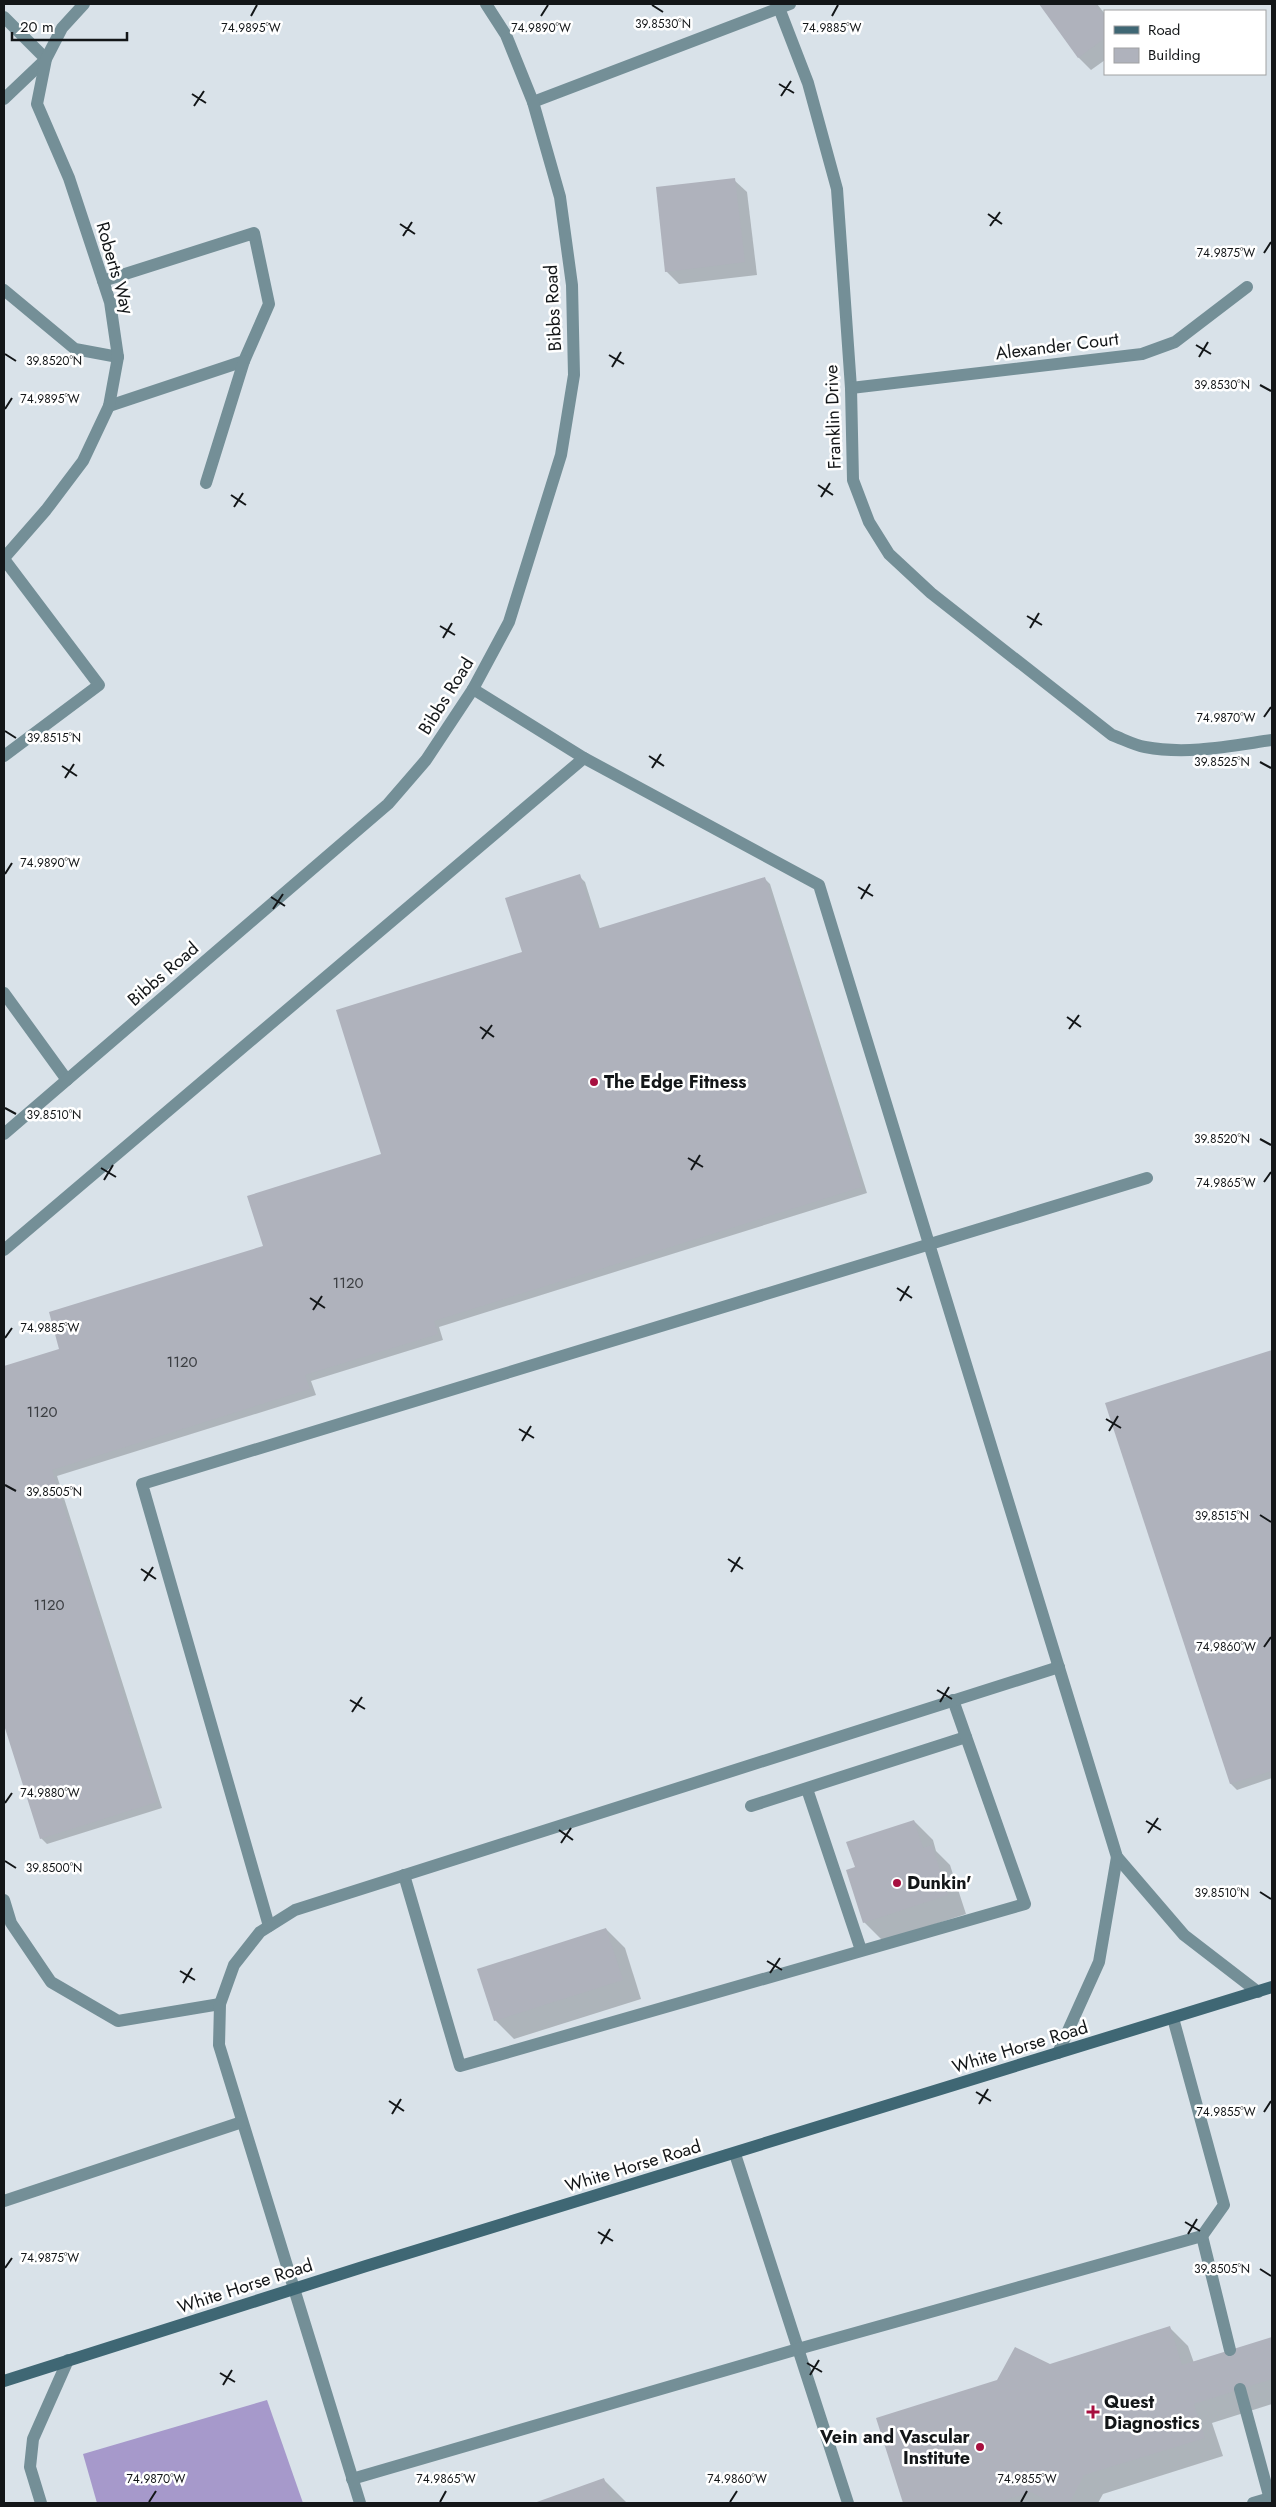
<svg xmlns="http://www.w3.org/2000/svg" width="1276" height="2507" viewBox="0 0 1276 2507" font-family="Jost,sans-serif">
<style>
.forest{fill:#a699cb}
.shadow{fill:#0003}
.building{fill:#afb2bc}
.lines{fill:none;stroke-linecap:round;stroke-linejoin:round}
.lane{stroke:#748f97;stroke-width:12}
.street{stroke:#748f97;stroke-width:12}
.secondary{stroke:#3f6774;stroke-width:12}
.ticks{fill:none;stroke:#131618;stroke-width:2}
.poi-dot{fill:#a70f3f;stroke:#fff;stroke-width:2}
.labels{text-anchor:middle;dominant-baseline:central;stroke-width:5;stroke-linejoin:round;paint-order:stroke}
.number-label{font-size:15px;fill:#3a3d41}
.street-label{font-size:18px;fill:#131618;stroke:#fff}
.poi-label{font-size:18px;font-weight:bold;fill:#131618;stroke:#fff;text-anchor:start}
.ticks-label{font-size:12px;text-anchor:middle;fill:#131618;stroke:#fff;stroke-width:5;stroke-linejoin:round;paint-order:stroke}
</style>
<rect width="100%" height="100%" fill="#d9e2e9"/>
<!-- forest -->
<polygon class="forest" points="267,2400 303,2503 97,2503 83,2454"/>
<!-- shadow -->
<g class="shadow">
<polygon points="1040,4 1097,4 1105,14 1105,60 1091,70 1078,57"/>
<polygon points="734,180 747,192 757,275 679,284 666,271"/>
<polygon points="579,876 585,882 600,929 764,878 770,884 867,1193 439,1327 443,1340 311,1381 316,1395 57,1476 162,1808 47,1844 41,1838 4,1721 4,1368 61,1350 264,1247 383,1155"/>
<polygon points="1272,1351 1272,1778 1237,1790 1231,1784 1107,1404"/>
<polygon points="914,1821 933,1840 936,1851 950,1865 966,1914 883,1941 864,1922 856,1868"/>
<polygon points="606,1929 625,1948 641,1999 514,2039 495,2020"/>
<polygon points="1170,2328 1188,2346 1194,2363 1272,2338 1272,2404 1212,2423 1223,2456 1103,2494 1098,2503 905,2503 878,2419"/>
<polygon points="604,2480 627,2503 537,2503"/>
</g>
<!-- building -->
<g class="building">
<polygon points="1039,4 1095,4 1105,17 1105,38 1078,58"/>
<polygon points="735,178 745,262 665,272 656,187"/>
<polygon points="580,874 597,929 765,877 862,1187 434,1321 438,1334 305,1375 310,1389 52,1470 157,1802 40,1839 4,1725 4,1366 59,1349 49,1312 263,1246 247,1196 381,1154 336,1010 522,952 505,898"/>
<polygon points="1272,1350 1272,1771 1230,1784 1105,1403"/>
<polygon points="914,1820 923,1848 932,1845 948,1895 863,1923 846,1870 855,1867 846,1842"/>
<polygon points="606,1928 623,1980 494,2021 477,1969"/>
<polygon points="1170,2326 1182,2365 1272,2337 1272,2379 1194,2404 1205,2438 1084,2475 1070,2503 1051,2503 1031,2492 996,2503 903,2503 876,2418 997,2380 1015,2347 1050,2364"/>
<polygon points="604,2478 612,2503 534,2503"/>
</g>
<g class="lines">
<!-- lane -->
<g class="lane">
<polyline points="4,17 46,59 4,99"/>
<polyline points="103,281 254,233 269,304 244,361 109,406"/>
<polyline points="4,290 75,349 118,357"/>
<polyline points="206,483 244,361"/>
<polyline points="4,559 99,685 4,756"/>
<polyline points="473,689 584,758 819,885 1117,1857 1184,1935 1258,1992"/>
<polyline points="4,1250 584,758"/>
<polyline points="807,1789 861,1950"/>
<polyline points="751,1806 966,1737"/>
<polyline points="404,1875 460,2066 1025,1904 953,1700"/>
<polyline points="4,1900 11,1923 51,1982 118,2021 220,2004"/>
<polyline points="269,1926 142,1484 1147,1178"/>
<polyline points="1058,2053 1099,1962 1117,1857"/>
<polyline points="735,2154 848,2503"/>
<polyline points="1202,2236 1230,2350"/>
<polyline points="1240,2389 1271,2503"/>
<polyline points="352,2479 798,2349 1202,2236 1224,2205 1173,2018"/>
<polyline points="41,2503 30,2467 33,2439 68,2360"/>
<polyline points="360,2503 219,2045 220,2004 234,1965 260,1932 295,1910 1059,1667"/>
<polyline points="1253,2503 1270,2498"/>
</g>
<!-- street -->
<g class="street">
<path d="M 779,8 L 808,83 L 837,189 L 851,388 L 853,480 L 869,522 L 889,554 L 931,593 L 1112,735 C 1123,739 1134,745 1145,747 C 1187,755 1230,746 1272,740"/>
<polyline points="533,102 790,4"/>
<polyline points="851,388 1142,354 1175,342 1247,287"/>
<polyline points="4,558 46,510 83,461 109,406 118,357 110,302 69,178 37,104 46,59 62,28 84,4"/>
<polyline points="4,993 67,1080"/>
<polyline points="4,1134 388,804 426,760 473,689 509,622 561,455 574,375 572,285 560,197 533,102 506,35 486,4"/>
<polyline points="4,2201 242,2122"/>
</g>
<!-- secondary -->
<polyline class="secondary" points="4,2381 366,2266 1272,1987"/>
</g>
<!-- ticks -->
<path class="ticks" d="M 652,5 L 663,12M 251,16 L 257,5M 541,16 L 548,5M 832,16 L 838,5M 779,84 L 794,93M 192,94 L 206,103M 781,96 L 791,81M 194,106 L 204,91M 988,214 L 1002,224M 400,224 L 415,234M 990,226 L 1000,212M 403,236 L 412,222M 1264,253 L 1271,242M 1196,345 L 1211,354M 5,354 L 16,361M 609,355 L 624,364M 1199,357 L 1208,342M 612,367 L 621,352M 1260,385 L 1271,391M 5,409 L 12,398M 818,485 L 833,495M 231,495 L 246,505M 821,497 L 830,483M 234,507 L 243,493M 1027,616 L 1042,625M 440,626 L 455,635M 1030,628 L 1039,613M 443,638 L 452,623M 1264,717 L 1271,707M 5,731 L 16,738M 649,756 L 664,766M 1260,762 L 1271,768M 62,766 L 77,776M 652,768 L 661,754M 65,778 L 74,764M 5,874 L 12,863M 858,887 L 873,896M 271,897 L 285,906M 861,899 L 870,884M 273,909 L 283,894M 1067,1017 L 1081,1027M 480,1027 L 494,1037M 1069,1029 L 1079,1015M 482,1039 L 492,1025M 5,1108 L 16,1114M 1260,1139 L 1271,1145M 688,1158 L 703,1167M 101,1168 L 116,1177M 691,1170 L 700,1155M 104,1180 L 113,1165M 1264,1182 L 1271,1172M 897,1288 L 912,1298M 310,1298 L 325,1308M 900,1301 L 909,1286M 313,1310 L 322,1296M 5,1338 L 12,1328M 1106,1419 L 1121,1428M 519,1429 L 534,1438M 1109,1431 L 1118,1416M 522,1441 L 531,1426M 5,1485 L 16,1491M 1260,1515 L 1271,1522M 728,1559 L 743,1569M 141,1569 L 156,1579M 731,1572 L 740,1557M 144,1581 L 153,1567M 1264,1647 L 1271,1637M 937,1690 L 952,1699M 350,1700 L 365,1709M 940,1702 L 949,1687M 352,1712 L 362,1697M 5,1803 L 12,1793M 1146,1821 L 1161,1830M 559,1830 L 573,1840M 1148,1833 L 1158,1818M 561,1843 L 571,1828M 5,1861 L 16,1868M 1260,1892 L 1271,1899M 767,1961 L 782,1970M 180,1971 L 195,1980M 770,1973 L 780,1958M 183,1983 L 192,1968M 976,2092 L 991,2101M 389,2101 L 404,2111M 979,2104 L 988,2089M 1264,2112 L 1271,2101M 392,2114 L 401,2099M 1185,2222 L 1200,2231M 598,2232 L 613,2241M 1188,2234 L 1197,2219M 601,2244 L 610,2229M 5,2268 L 12,2258M 1260,2269 L 1271,2276M 807,2363 L 822,2372M 220,2373 L 235,2382M 810,2375 L 819,2360M 223,2385 L 232,2370M 149,2502 L 156,2491M 440,2502 L 446,2491M 730,2502 L 737,2491M 1021,2502 L 1027,2491"/>
<!-- markers -->
<g class="poi-dot">
<circle cx="594" cy="1082" r="5"/>
<circle cx="897" cy="1883" r="5"/>
<path d="M1090.5 2404.5h5v5h5v5h-5v5h-5v-5h-5v-5h5z"/>
<circle cx="980" cy="2447" r="5"/>
</g>
<g class="labels">
<!-- number labels -->
<g class="number-label">
<text x="348" y="1283">1120</text>
<text x="182" y="1362">1120</text>
<text x="42" y="1412">1120</text>
<text x="49" y="1605">1120</text>
</g>
<!-- street labels -->
<g class="street-label">
<text transform="translate(115 268) rotate(74)">Roberts Way</text>
<text transform="translate(553 308) rotate(-93)">Bibbs Road</text>
<text transform="translate(1057 346) rotate(-7)">Alexander Court</text>
<text transform="translate(833 417) rotate(-92)">Franklin Drive</text>
<text transform="translate(446 696) rotate(-58)">Bibbs Road</text>
<text transform="translate(163 974) rotate(-41)">Bibbs Road</text>
<text transform="translate(1020 2047) rotate(-17)">White Horse Road</text>
<text transform="translate(633 2166) rotate(-17)">White Horse Road</text>
<text transform="translate(245 2286) rotate(-18)">White Horse Road</text>
</g>
<!-- poi labels -->
<g class="poi-label">
<text x="604" y="1082">The Edge Fitness</text>
<text x="907" y="1883">Dunkin'</text>
<text x="1104" y="2402">Quest<tspan x="1104" dy="21">Diagnostics</tspan></text>
<text x="970" y="2437" text-anchor="end">Vein and Vascular<tspan x="970" dy="21">Institute</tspan></text>
</g>
</g>
<g class="ticks-label">
<text x="663" y="28">39.8530°N</text>
<text x="251" y="32">74.9895°W</text>
<text x="541" y="32">74.9890°W</text>
<text x="832" y="32">74.9885°W</text>
<text x="1226" y="257">74.9875°W</text>
<text x="54" y="365">39.8520°N</text>
<text x="1222" y="389">39.8530°N</text>
<text x="50" y="403">74.9895°W</text>
<text x="1226" y="722">74.9870°W</text>
<text x="54" y="742">39.8515°N</text>
<text x="1222" y="766">39.8525°N</text>
<text x="50" y="867">74.9890°W</text>
<text x="54" y="1119">39.8510°N</text>
<text x="1222" y="1143">39.8520°N</text>
<text x="1226" y="1187">74.9865°W</text>
<text x="50" y="1332">74.9885°W</text>
<text x="54" y="1496">39.8505°N</text>
<text x="1222" y="1520">39.8515°N</text>
<text x="1226" y="1651">74.9860°W</text>
<text x="50" y="1797">74.9880°W</text>
<text x="54" y="1872">39.8500°N</text>
<text x="1222" y="1897">39.8510°N</text>
<text x="1226" y="2116">74.9855°W</text>
<text x="50" y="2262">74.9875°W</text>
<text x="1222" y="2273">39.8505°N</text>
<text x="156" y="2483">74.9870°W</text>
<text x="446" y="2483">74.9865°W</text>
<text x="737" y="2483">74.9860°W</text>
<text x="1027" y="2483">74.9855°W</text>
</g>
<!-- border -->
<rect width="1276" height="2507" fill="none" stroke="#131618" stroke-width="10"/>
<!-- legend -->
<rect x="1104" y="10" width="162" height="65" fill="#ffffff" stroke="#a1a2a3"/>
<rect x="1114" y="26" width="25" height="8" fill="#3f6774" stroke="#a1a2a3"/>
<text x="1148" y="35" font-size="15" fill="#131618">Road</text>
<rect x="1114" y="48" width="25" height="15" fill="#afb2bc" stroke="#a1a2a3"/>
<text x="1148" y="60" font-size="15" fill="#131618">Building</text>
<!-- scale -->
<path d="M12 32v8h115v-8" fill="none" stroke="#131618" stroke-width="2.5"/>
<text x="20" y="32" font-size="15" fill="#131618" stroke="#ffffff" stroke-width="4" paint-order="stroke">20 m</text>
</svg>
